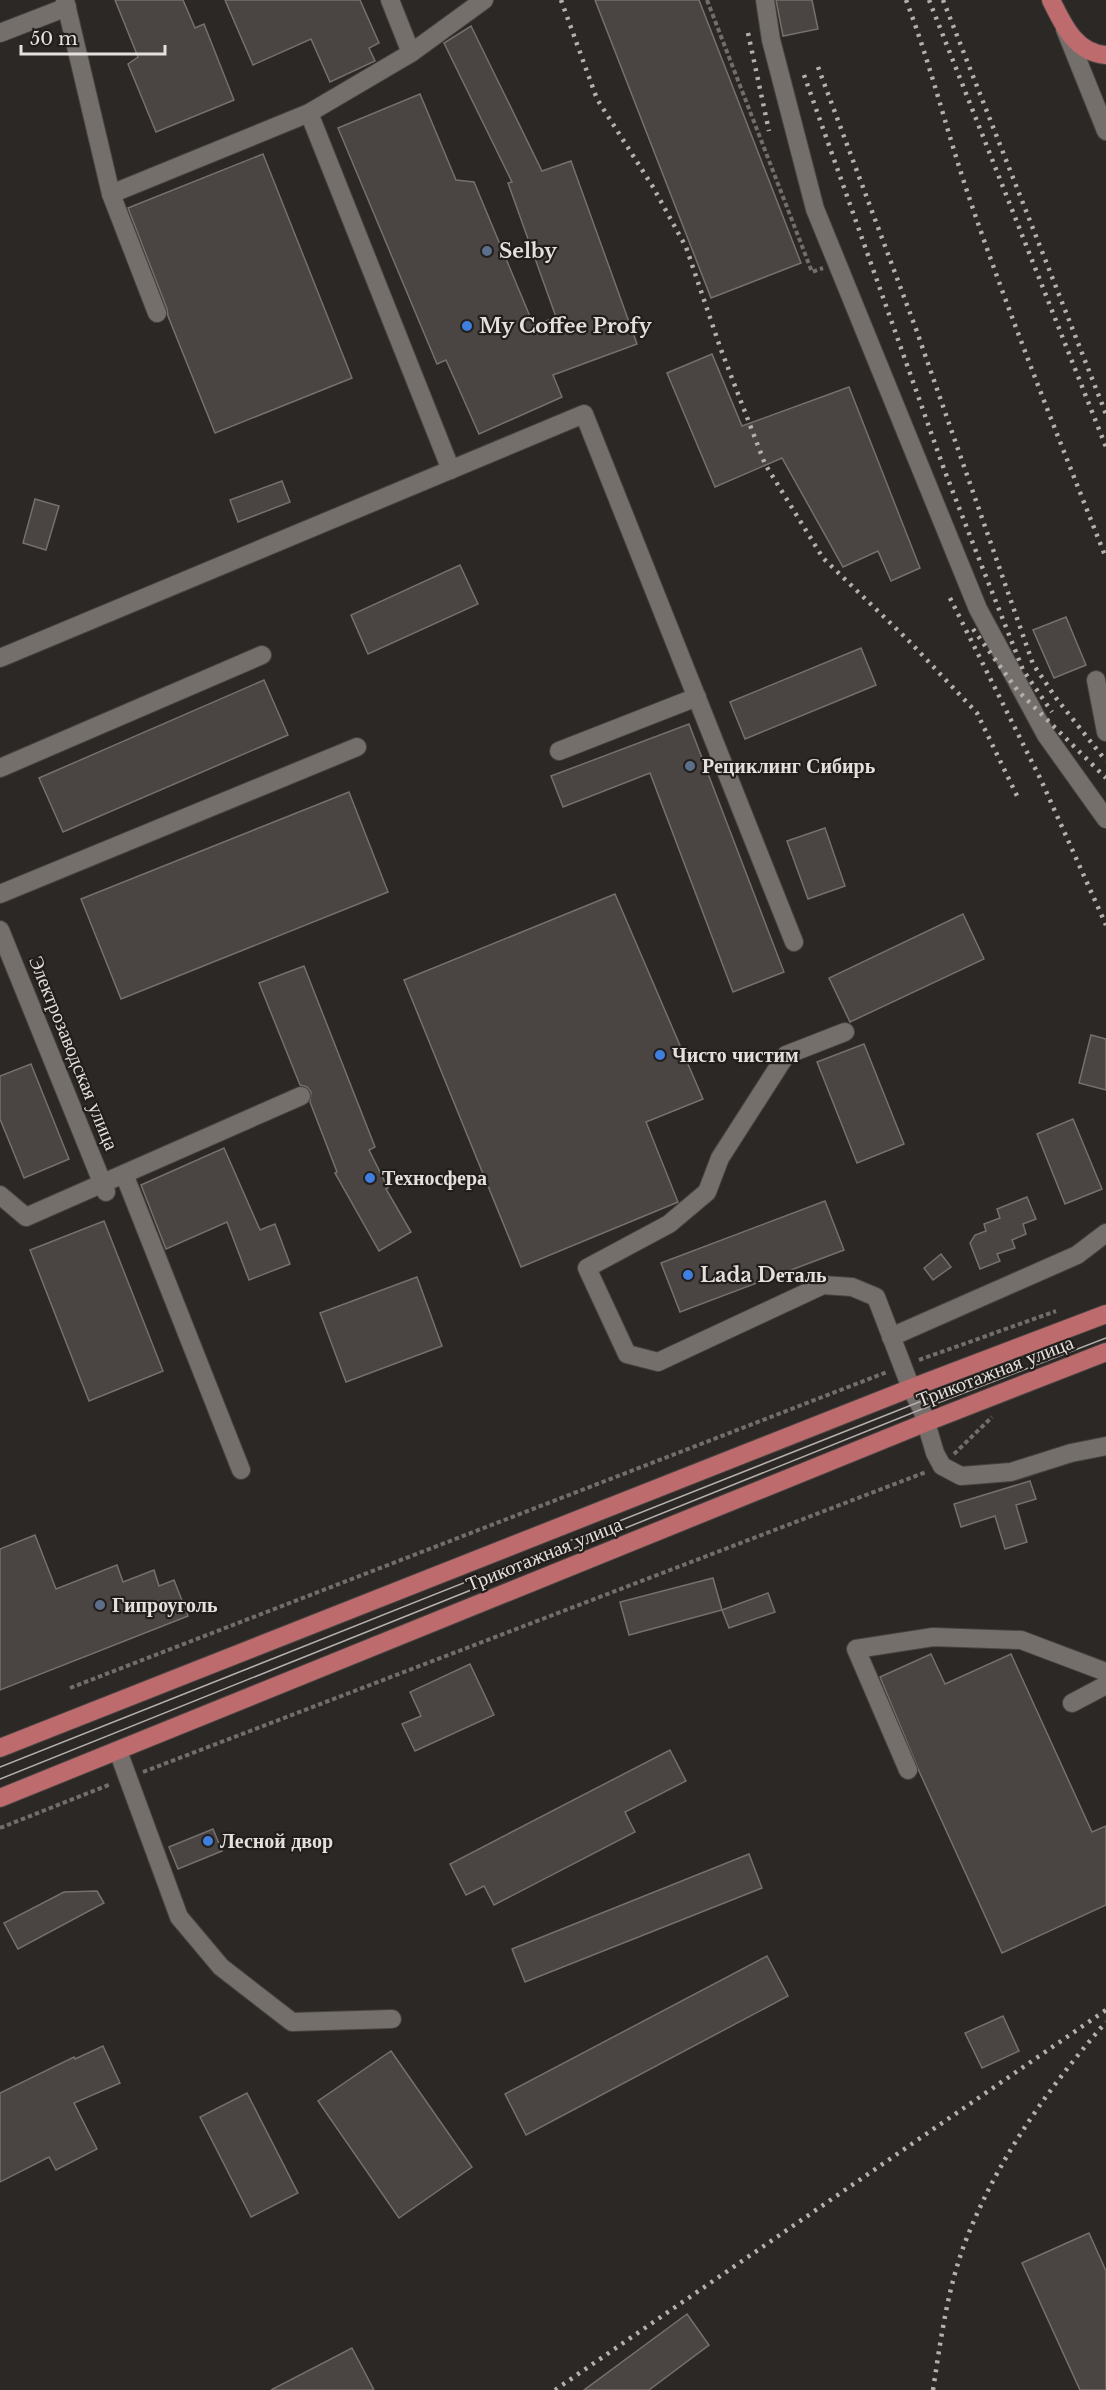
<svg xmlns="http://www.w3.org/2000/svg" width="1106" height="2390" viewBox="0 0 1106 2390" font-family="'Libre Baskerville',serif">
<style>
.building{fill:#4a4542;stroke:#76706d;stroke-width:1.5}
.lines{fill:none;stroke-linecap:round;stroke-linejoin:round}
.minor-casing{stroke:#464340;stroke-width:20}
.major-casing{stroke:#464340;stroke-width:20}
.path{stroke:#726e6b;stroke-width:4;stroke-dasharray:4.5 3;stroke-linecap:butt}
.minor{stroke:#746f6b;stroke-width:18}
.major{stroke:#bd6b6d;stroke-width:18}
.tram{stroke:#b3b0ae;stroke-width:1.5}
.rail{stroke:#b3b0ae;stroke-width:4.5;stroke-dasharray:3 6;stroke-linecap:butt}
.service-dot{fill:#5c6f8a;stroke:#221e1b;stroke-width:2}
.shop-dot{fill:#3f7fe0;stroke:#221e1b;stroke-width:2}
.labels{text-anchor:middle;dominant-baseline:central;stroke-width:4.5;stroke-linejoin:round;paint-order:stroke}
.poi-label{font-size:20px;font-weight:bold;fill:#e3e0de;stroke:#221e1b;text-anchor:start}
.street-label{font-size:20px;fill:#e3e0de;stroke:#221e1b}
</style>
<rect width="100%" height="100%" fill="#2c2825"/>
<!-- building -->
<g class="building">
<polygon points="115,0 183,0 195,28 204,24 234,100 156,132 128,64 138,57"/>
<polygon points="225,0 360,0 379,43 369,48 375,61 330,82 311,39 253,65"/>
<polygon points="595,0 699,0 801,263 711,298"/>
<polygon points="776,0 812,0 818,29 783,36"/>
<polygon points="471,26 542,171 571,161 637,344 553,375 562,397 479,434 446,360 437,364 338,128 420,94 456,180 474,182 534,326 556,317 508,183 512,182 444,43"/>
<polygon points="263,154 352,378 215,433 168,316 167,309 128,208"/>
<polygon points="712,354 742,426 849,387 920,568 891,581 878,551 843,567 782,458 715,487 667,373"/>
<polygon points="282,481 290,502 238,522 230,500"/>
<polygon points="35,499 59,506 46,550 23,543"/>
<polygon points="460,565 478,604 368,654 351,615"/>
<polygon points="1066,617 1086,665 1054,678 1033,630"/>
<polygon points="861,648 876,685 745,739 730,702"/>
<polygon points="264,680 288,735 63,832 39,778"/>
<polygon points="689,724 784,972 733,992 650,773 563,807 551,776"/>
<polygon points="349,792 388,892 121,999 81,899"/>
<polygon points="825,828 845,886 808,899 787,841"/>
<polygon points="615,894 703,1099 646,1122 678,1202 521,1267 404,980"/>
<polygon points="963,914 984,959 850,1022 829,978"/>
<polygon points="304,966 375,1147 369,1150 388,1188 386,1189 411,1232 379,1251 335,1173 337,1172 310,1102 311,1092 307,1087 300,1085 259,983"/>
<polygon points="1091,1035 1106,1039 1106,1090 1079,1083"/>
<polygon points="864,1044 904,1144 857,1163 817,1062"/>
<polygon points="31,1064 69,1159 24,1178 0,1119 0,1076"/>
<polygon points="1073,1119 1102,1189 1065,1204 1037,1134"/>
<polygon points="224,1148 260,1230 275,1224 290,1264 249,1280 227,1222 166,1249 141,1185"/>
<polygon points="1027,1197 1036,1219 1023,1224 1026,1234 1012,1240 1015,1248 997,1254 1000,1261 980,1269 970,1243 975,1235 986,1231 984,1224 1000,1218 997,1209"/>
<polygon points="825,1201 844,1250 680,1312 661,1263"/>
<polygon points="104,1221 163,1371 89,1401 30,1250"/>
<polygon points="941,1254 951,1267 933,1280 924,1268"/>
<polygon points="417,1277 442,1346 346,1382 320,1313"/>
<polygon points="1030,1481 1036,1499 1016,1505 1027,1542 1005,1549 995,1516 961,1527 954,1504"/>
<polygon points="35,1535 56,1589 117,1565 123,1582 154,1570 159,1586 174,1580 188,1616 0,1690 0,1549"/>
<polygon points="713,1578 722,1610 629,1635 620,1602"/>
<polygon points="768,1593 775,1612 729,1628 722,1610"/>
<polygon points="931,1654 945,1684 1011,1654 1092,1832 1106,1826 1106,1905 1002,1953 919,1771 880,1677"/>
<polygon points="470,1664 494,1715 415,1751 402,1724 421,1716 410,1692"/>
<polygon points="670,1750 686,1781 625,1812 635,1832 494,1905 484,1886 466,1895 450,1864"/>
<polygon points="213,1829 222,1851 178,1869 169,1847"/>
<polygon points="749,1854 762,1888 525,1982 512,1949"/>
<polygon points="97,1891 104,1903 18,1949 4,1923 64,1892"/>
<polygon points="767,1956 788,1996 526,2135 505,2094"/>
<polygon points="1003,2016 1019,2051 982,2068 965,2033"/>
<polygon points="103,2046 120,2083 74,2103 97,2149 56,2170 49,2157 0,2182 0,2093 74,2057 75,2059"/>
<polygon points="391,2051 472,2167 399,2218 318,2101"/>
<polygon points="247,2093 298,2193 251,2217 200,2117"/>
<polygon points="1089,2233 1106,2271 1106,2390 1080,2390 1022,2263"/>
<polygon points="687,2314 709,2345 649,2390 584,2390"/>
<polygon points="352,2348 374,2390 271,2390"/>
</g>
<g class="lines">
<defs>
<g id="minor">
<polyline points="65,0 111,194 157,313"/>
<polyline points="390,0 411,53"/>
<polyline points="765,0 771,40 815,209 978,609 1046,735 1106,819"/>
<polyline points="1065,29 1106,131"/>
<polyline points="0,33 67,7"/>
<polyline points="309,113 451,470"/>
<polyline points="111,194 309,113 411,53 484,0"/>
<polyline points="0,658 584,414 794,942"/>
<polyline points="1096,680 1106,732"/>
<polyline points="559,751 697,697"/>
<polyline points="0,768 262,655"/>
<polyline points="0,894 357,747"/>
<polyline points="0,930 106,1192"/>
<polyline points="845,1032 786,1055 720,1158 707,1192 669,1224 587,1268 627,1354 658,1362 823,1285 852,1287 876,1297 911,1388 922,1409 935,1453 942,1466 961,1476 1011,1472 1071,1453 1106,1446"/>
<polyline points="124,1174 241,1470"/>
<polyline points="0,1195 26,1217 301,1096"/>
<polyline points="891,1337 1077,1255 1106,1233"/>
<polyline points="1072,1703 1106,1685"/>
<polyline points="118,1751 179,1917 221,1967 292,2022 392,2019"/>
<polyline points="908,1770 856,1649 933,1637 1021,1640 1106,1672"/>
</g>
<g id="major">
<path d="M 1051,0 C 1063,24 1075,53 1106,55"/>
<polyline points="0,1748 911,1388 1106,1314"/>
<polyline points="0,1798 927,1422 1106,1352"/>
</g>
</defs>
<!-- minor casing -->
<use href="#minor" class="minor-casing"/>
<!-- major casing -->
<use href="#major" class="major-casing"/>
<!-- path -->
<g class="path">
<polyline points="707,0 812,272 823,268"/>
<polyline points="919,1360 1056,1311"/>
<polyline points="954,1454 992,1417"/>
<polyline points="70,1688 887,1372"/>
<polyline points="143,1772 926,1472"/>
<polyline points="0,1828 111,1784"/>
</g>
<!-- minor -->
<use href="#minor" class="minor"/>
<!-- major -->
<use href="#major" class="major"/>
<!-- tram -->
<g class="tram">
<polyline points="0,1767 977,1379"/>
<polyline points="0,1779 922,1409 1106,1338"/>
</g>
<!-- rail -->
<g class="rail">
<polyline points="561,0 597,99 653,187 686,247 720,347 765,464 823,558 909,641 977,713 1019,800"/>
<path d="M 906,0 C 931,65 947,133 970,200 C 1011,320 1059,439 1106,558"/>
<polyline points="929,0 1106,447"/>
<polyline points="943,0 1106,414"/>
<polyline points="748,33 769,131"/>
<polyline points="818,67 916,329 1033,664 1056,698 1106,761"/>
<polyline points="804,75 944,469 979,559 1023,670 1052,712"/>
<polyline points="950,598 1041,780 1106,925"/>
<polyline points="973,629 1018,691 1106,778"/>
<polyline points="555,2390 1106,2010"/>
<path d="M 933,2390 C 941,2338 948,2284 968,2235 C 1000,2155 1050,2086 1106,2022"/>
</g>
</g>
<!-- markers -->
<g class="service-dot">
<circle cx="487" cy="251" r="6"/>
<circle cx="690" cy="766" r="6"/>
<circle cx="100" cy="1605" r="6"/>
</g>
<g class="shop-dot">
<circle cx="467" cy="326" r="6"/>
<circle cx="660" cy="1055" r="6"/>
<circle cx="370" cy="1178" r="6"/>
<circle cx="688" cy="1275" r="6"/>
<circle cx="208" cy="1841" r="6"/>
</g>
<g class="labels">
<!-- poi labels -->
<g class="poi-label">
<text x="499" y="251">Selby</text>
<text x="479" y="326">My Coffee Profy</text>
<text x="702" y="766">Рециклинг Сибирь</text>
<text x="672" y="1055">Чисто чистим</text>
<text x="382" y="1178">Техносфера</text>
<text x="700" y="1275">Lada Dеталь</text>
<text x="112" y="1605">Гипроуголь</text>
<text x="220" y="1841">Лесной двор</text>
</g>
<!-- street labels -->
<g class="street-label">
<text transform="translate(74 1053) rotate(68)">Электрозаводская улица</text>
<text transform="translate(995 1371) rotate(-21)">Трикотажная улица</text>
<text transform="translate(544 1554) rotate(-22)">Трикотажная улица</text>
</g>
</g>
<!-- scale -->
<path d="M21 45v9h144v-9" fill="none" stroke="#e3e0de" stroke-width="3"/>
<text x="30" y="45" font-size="18" fill="#e3e0de" stroke="#221e1b" stroke-width="4.5" paint-order="stroke">50 m</text>
</svg>
